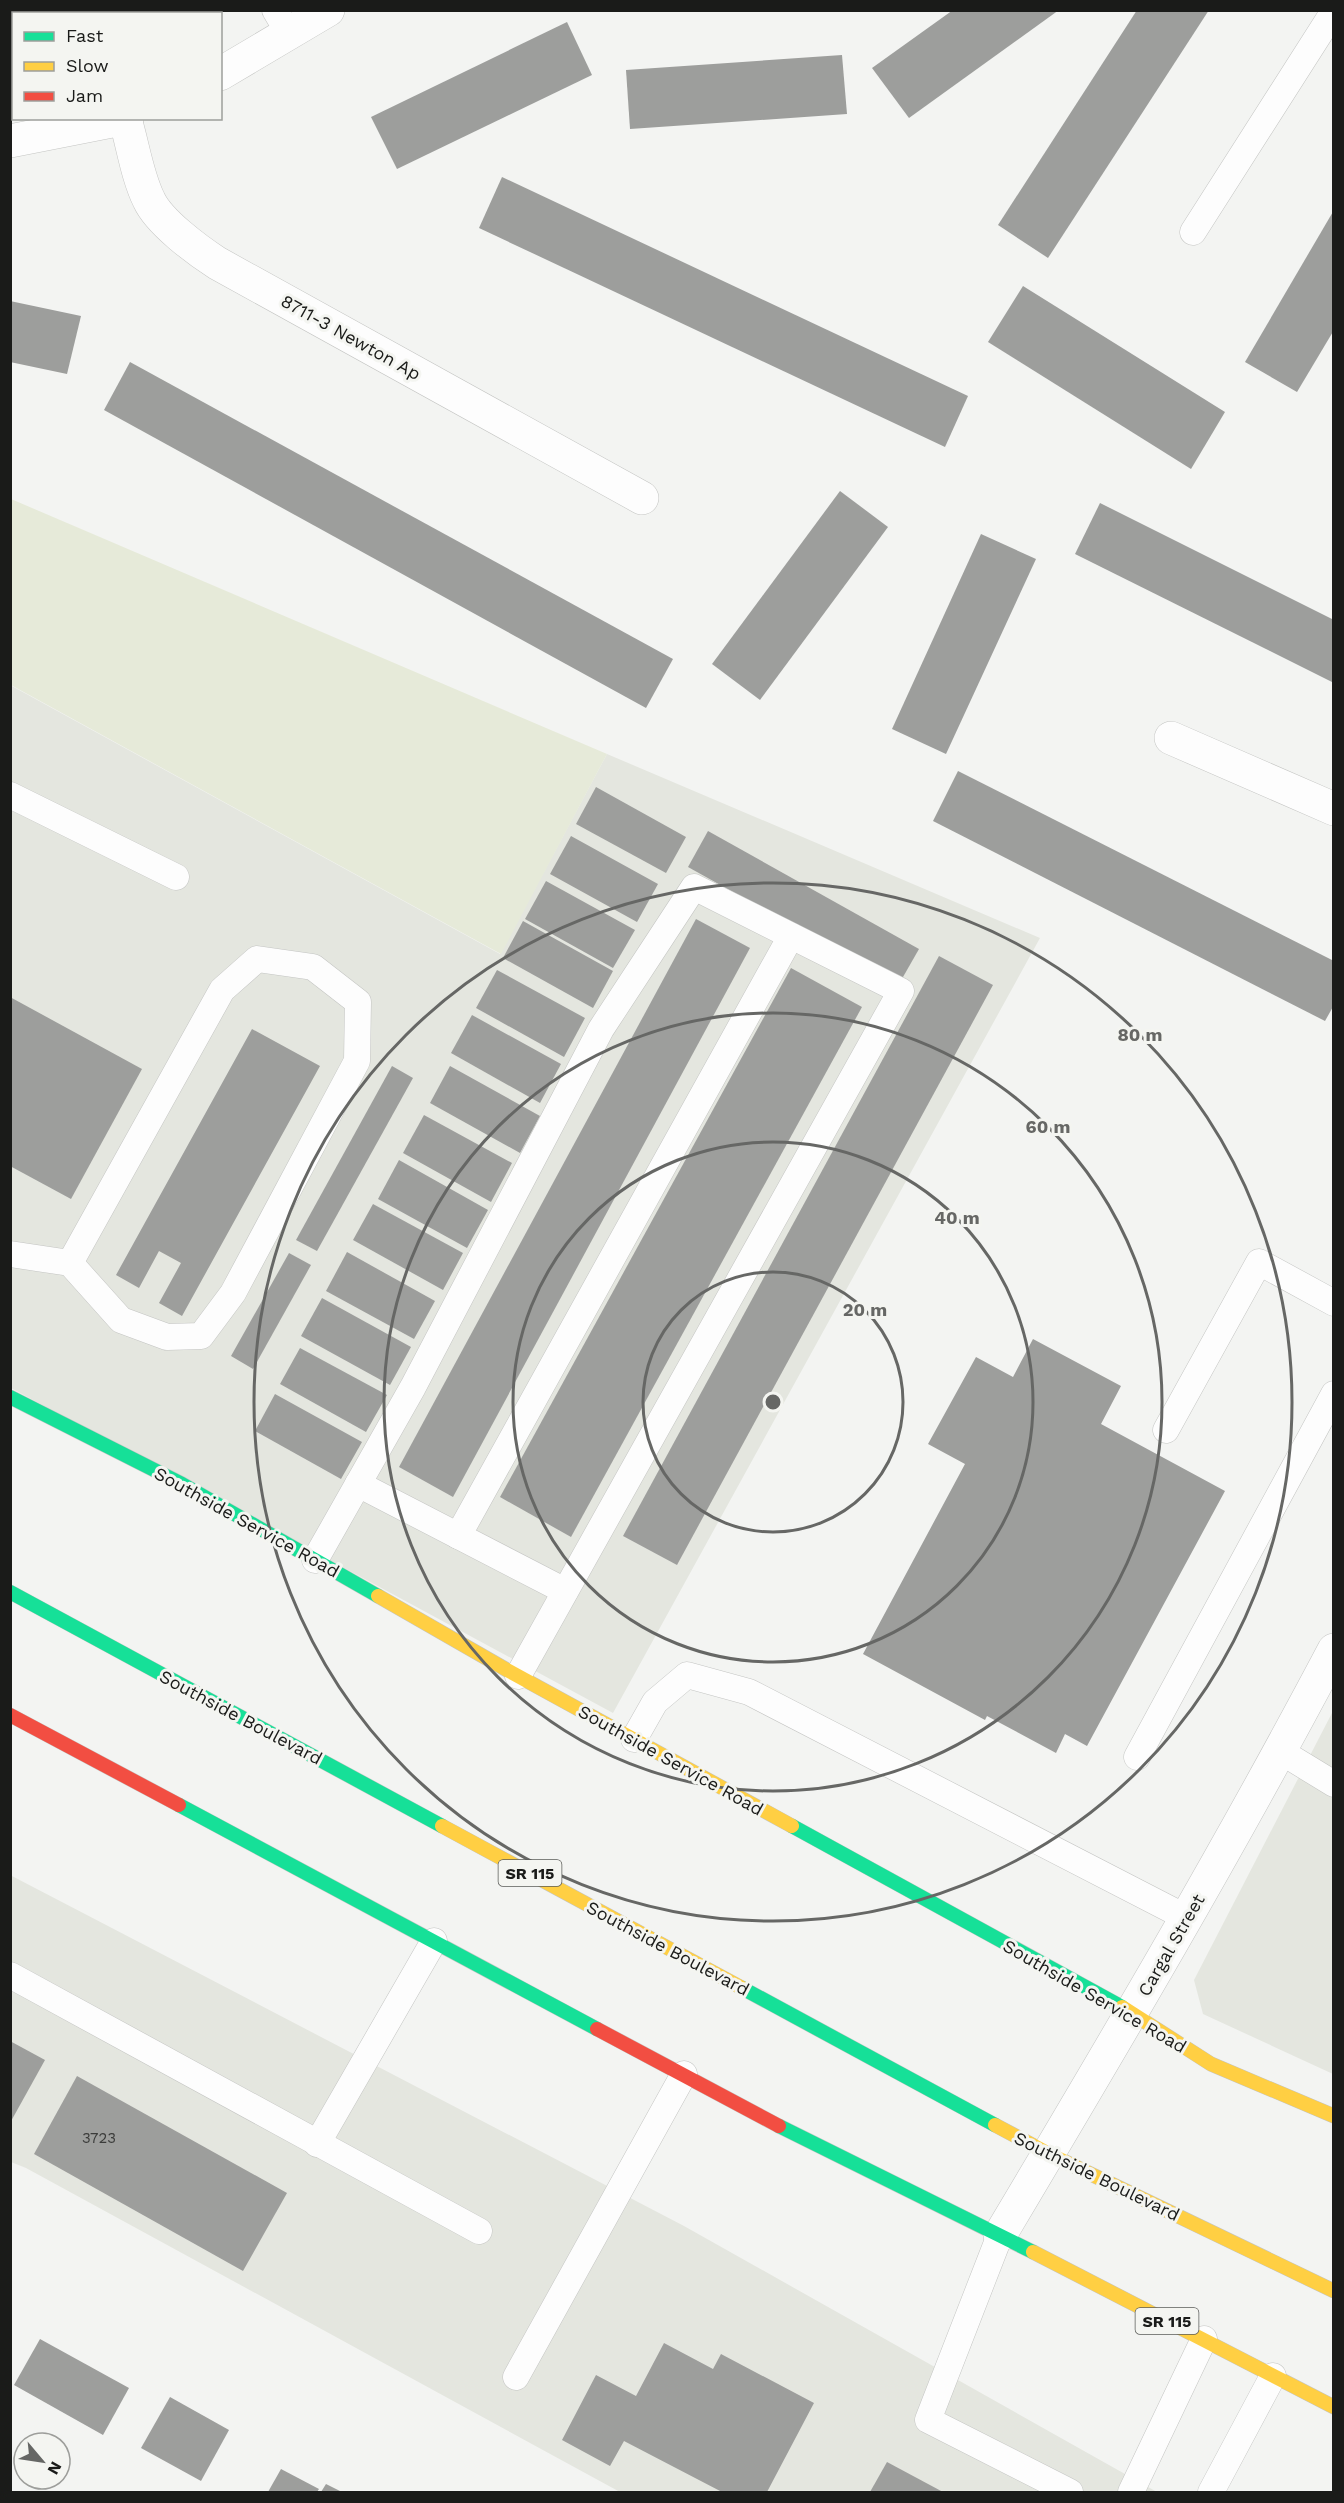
<svg xmlns="http://www.w3.org/2000/svg" width="1344" height="2503" viewBox="0 0 1344 2503" font-family="'Work Sans',sans-serif">
<style>
.built{fill:#e4e6df}
.green{fill:#e6ead9}
.building{fill:#9d9e9c}
.lines{fill:none;stroke-linecap:round;stroke-linejoin:round}
.lane-casing{stroke:#c4c5c3;stroke-width:27}
.street-casing{stroke:#c4c5c3;stroke-width:34}
.fast-casing{stroke:#c4c5c3;stroke-width:15}
.slow-casing{stroke:#c4c5c3;stroke-width:15}
.jam-casing{stroke:#c4c5c3;stroke-width:15}
.lane{stroke:#fdfdfd;stroke-width:26}
.street{stroke:#fdfdfd;stroke-width:33}
.fast{stroke:#16e098;stroke-width:14}
.slow{stroke:#ffcf43;stroke-width:14}
.jam{stroke:#f24e42;stroke-width:14}
.ring{fill:none;stroke:#666765;stroke-width:3}
.labels{text-anchor:middle;dominant-baseline:central;stroke-width:6;stroke-linejoin:round;paint-order:stroke}
.number-label{font-size:15px;fill:#3b3c3a}
.shield{fill:#f4f5f1;stroke:#5b5c5a;stroke-width:1.5}
.shield-label{font-size:16px;font-weight:bold;fill:#1a1b19}
.street-label{font-size:18px;fill:#1a1b19;stroke:#f4f5f1}
.centre{fill:#666765;stroke:#f4f5f1;stroke-width:3}
.ring-label{font-size:18px;text-anchor:middle;font-weight:bold;fill:#666765;stroke:#f4f5f1;stroke-width:6;stroke-linejoin:round;paint-order:stroke}
</style>
<rect width="100%" height="100%" fill="#f3f4f2"/>
<!-- built -->
<g class="built">
<polygon points="10,685 500,954 607,754 1040,938 613,1713 11,1388"/>
<polygon points="1333,1711 1333,2074 1203,2014 1194,1980"/>
<polygon points="10,1875 684,2226 1157,2492 620,2492 26,2168 11,2162"/>
</g>
<!-- green -->
<polygon class="green" points="11,499 607,754 501,954 11,685"/>
<!-- building -->
<g class="building">
<polygon points="10,10 92,10 92,11 84,14 14,14 14,36 10,37"/>
<polygon points="953,10 1059,10 909,118 872,68"/>
<polygon points="1137,10 1209,10 1048,258 998,225"/>
<polygon points="567,22 592,75 397,169 371,117"/>
<polygon points="842,55 847,114 630,129 626,70"/>
<polygon points="502,177 968,396 945,447 479,228"/>
<polygon points="1334,210 1334,330 1297,392 1245,362"/>
<polygon points="1023,286 1225,412 1191,469 988,342"/>
<polygon points="10,301 81,316 67,374 10,362"/>
<polygon points="130,362 673,659 646,708 104,410"/>
<polygon points="840,491 888,527 760,700 712,664"/>
<polygon points="1100,503 1334,620 1334,683 1075,554"/>
<polygon points="981,534 1036,559 946,754 892,729"/>
<polygon points="958,771 1334,961 1334,1005 1325,1021 933,821"/>
<polygon points="596,787 686,837 666,873 576,824"/>
<polygon points="708,831 919,949 899,984 688,867"/>
<polygon points="571,836 658,884 637,922 550,874"/>
<polygon points="546,881 635,930 613,968 525,919"/>
<polygon points="696,919 750,948 453,1497 399,1467"/>
<polygon points="523,921 613,971 593,1008 503,958"/>
<polygon points="939,956 993,985 677,1565 623,1536"/>
<polygon points="791,968 862,1007 571,1537 500,1497"/>
<polygon points="497,970 585,1018 564,1057 476,1008"/>
<polygon points="10,997 142,1069 71,1199 10,1166"/>
<polygon points="472,1015 561,1064 540,1103 451,1053"/>
<polygon points="252,1029 320,1066 182,1316 159,1303 181,1263 159,1251 139,1288 116,1275"/>
<polygon points="392,1066 413,1078 317,1251 296,1240"/>
<polygon points="450,1066 540,1116 520,1153 430,1103"/>
<polygon points="424,1115 512,1163 491,1202 403,1153"/>
<polygon points="399,1160 488,1210 467,1248 378,1199"/>
<polygon points="373,1204 463,1253 443,1290 353,1240"/>
<polygon points="347,1252 435,1301 414,1339 326,1291"/>
<polygon points="289,1253 311,1265 253,1369 231,1356"/>
<polygon points="322,1298 411,1347 390,1385 301,1336"/>
<polygon points="1033,1339 1121,1386 1101,1424 1225,1491 1087,1746 1065,1734 1056,1753 987,1716 985,1720 863,1654 965,1464 928,1444 976,1357 1013,1377"/>
<polygon points="300,1348 387,1395 366,1432 280,1384"/>
<polygon points="275,1394 362,1442 341,1479 255,1431"/>
<polygon points="10,2041 45,2060 10,2123"/>
<polygon points="77,2076 287,2193 243,2271 34,2154"/>
<polygon points="40,2339 129,2388 103,2435 14,2385"/>
<polygon points="664,2343 713,2369 721,2354 814,2403 767,2492 722,2492 624,2441 610,2466 562,2440 596,2375 636,2396"/>
<polygon points="170,2397 229,2430 201,2481 141,2448"/>
<polygon points="887,2462 943,2492 870,2492"/>
<polygon points="281,2469 319,2489 317,2492 268,2492"/>
<polygon points="326,2484 342,2492 321,2492"/>
</g>
<g class="lines">
<defs>
<g id="lane">
<polyline points="275,10 289,34"/>
<polyline points="1193,232 1334,11"/>
<polyline points="10,795 176,877"/>
<polyline points="10,1254 70,1263 121,1320 167,1337 201,1336 233,1293 357,1061 358,1002 313,967 257,959 222,990 70,1263"/>
<polyline points="1166,1430 1259,1262 1334,1303"/>
<polyline points="358,1484 565,1591"/>
<polyline points="458,1536 791,936"/>
<polyline points="315,1560 413,1387 601,1029 694,887 901,991 518,1676"/>
<polyline points="634,1739 655,1702 687,1675 749,1692 1187,1918"/>
<polyline points="1280,1751 1334,1784"/>
<polyline points="1137,1757 1334,1394"/>
<polyline points="10,1975 479,2231"/>
<polyline points="317,2144 434,1941"/>
<polyline points="1000,2235 928,2420 1070,2492"/>
<polyline points="516,2377 684,2074"/>
<polyline points="1131,2492 1204,2339"/>
<polyline points="1211,2492 1273,2376"/>
</g>
<g id="street">
<polyline points="220,74 328,10"/>
<path d="M 125,119 C 133,145 137,176 149,200 C 159,222 197,250 217,263 L 642,498"/>
<polyline points="10,141 127,118"/>
<polyline points="1171,738 1334,809"/>
<path d="M 1000,2235 C 1115,2042 1229,1849 1334,1650"/>
</g>
<g id="fast">
<polyline points="10,1397 182,1484 378,1596"/>
<polyline points="10,1592 442,1826"/>
<polyline points="179,1805 597,2029"/>
<polyline points="792,1826 1122,2007"/>
<polyline points="742,1988 995,2125"/>
<polyline points="779,2126 1033,2252"/>
</g>
<g id="slow">
<polyline points="378,1596 507,1670 792,1826"/>
<polyline points="442,1826 742,1988"/>
<polyline points="1122,2007 1211,2064 1334,2116"/>
<polyline points="995,2125 1049,2154 1334,2291"/>
<polyline points="1033,2252 1334,2407"/>
</g>
<g id="jam">
<polyline points="10,1715 179,1805"/>
<polyline points="597,2029 779,2126"/>
</g>
</defs>
<!-- lane casing -->
<use href="#lane" class="lane-casing"/>
<!-- street casing -->
<use href="#street" class="street-casing"/>
<!-- fast casing -->
<use href="#fast" class="fast-casing"/>
<!-- slow casing -->
<use href="#slow" class="slow-casing"/>
<!-- jam casing -->
<use href="#jam" class="jam-casing"/>
<!-- lane -->
<use href="#lane" class="lane"/>
<!-- street -->
<use href="#street" class="street"/>
<!-- fast -->
<use href="#fast" class="fast"/>
<!-- slow -->
<use href="#slow" class="slow"/>
<!-- jam -->
<use href="#jam" class="jam"/>
</g>
<!-- distance rings -->
<g class="ring">
<circle cx="773" cy="1402" r="130"/>
<circle cx="773" cy="1402" r="260"/>
<circle cx="773" cy="1402" r="389"/>
<circle cx="773" cy="1402" r="519"/>
</g>
<g class="labels">
<!-- number labels -->
<g class="number-label">
<text x="99" y="2138">3723</text>
</g>
<!-- shield labels -->
<g class="shield">
<rect x="498.5" y="1860" width="63" height="26" rx="4.5"/>
<rect x="1135.5" y="2308" width="63" height="26" rx="4.5"/>
</g>
<g class="shield-label">
<text x="530" y="1873">SR 115</text>
<text x="1167" y="2321">SR 115</text>
</g>
<!-- street labels -->
<g class="street-label">
<text transform="translate(351 337) rotate(29)">8711-3 Newton Ap</text>
<text transform="translate(247 1522) rotate(29)">Southside Service Road</text>
<text transform="translate(241 1717) rotate(28)">Southside Boulevard</text>
<text transform="translate(671 1760) rotate(29)">Southside Service Road</text>
<text transform="translate(1171 1945) rotate(-60)">Cargal Street</text>
<text transform="translate(668 1948) rotate(28)">Southside Boulevard</text>
<text transform="translate(1095 1996) rotate(30)">Southside Service Road</text>
<text transform="translate(1097 2176) rotate(26)">Southside Boulevard</text>
</g>
</g>
<circle cx="773" cy="1402" r="9" class="centre"/>
<g class="ring-label">
<text x="1140" y="1041">80 m</text>
<text x="1048" y="1133">60 m</text>
<text x="957" y="1224">40 m</text>
<text x="865" y="1316">20 m</text>
</g>
<!-- border -->
<rect width="1344" height="2503" fill="none" stroke="#1a1b19" stroke-width="24"/>
<!-- legend -->
<rect x="12" y="12" width="210" height="108" fill="#f4f5f1" stroke="#9d9e9b" stroke-width="1.5"/>
<rect x="24" y="32" width="30" height="9" fill="#16e098" stroke="#9d9e9b" stroke-width="1.5"/>
<text x="66" y="42" font-size="18" fill="#1a1b19">Fast</text>
<rect x="24" y="62" width="30" height="9" fill="#ffcf43" stroke="#9d9e9b" stroke-width="1.5"/>
<text x="66" y="72" font-size="18" fill="#1a1b19">Slow</text>
<rect x="24" y="92" width="30" height="9" fill="#f24e42" stroke="#9d9e9b" stroke-width="1.5"/>
<text x="66" y="102" font-size="18" fill="#1a1b19">Jam</text>
<!-- north arrow -->
<g transform="translate(42 2461) rotate(119)"><circle r="28" fill="#f4f5f1" stroke="#9d9e9b" stroke-width="1.5"/>
<path d="M0-4.5L10 22L0 15L-10 22Z" fill="#666765"/>
<text y="-9" font-size="16" font-weight="bold" text-anchor="middle" fill="#1a1b19">N</text>
</g>
</svg>
